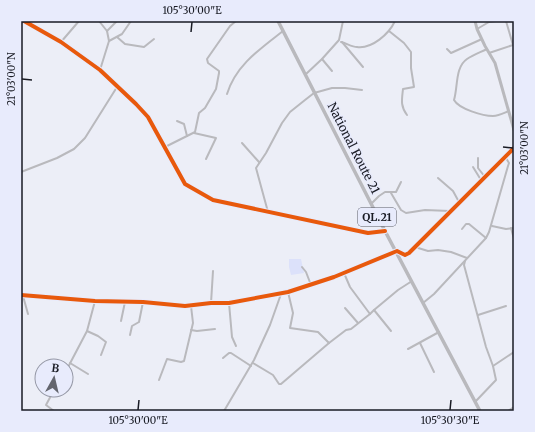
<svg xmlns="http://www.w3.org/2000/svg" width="535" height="432" viewBox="0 0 535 432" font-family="Merriweather,serif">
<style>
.green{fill:#dce1fa}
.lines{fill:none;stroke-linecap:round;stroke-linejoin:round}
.street{stroke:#b9b9bd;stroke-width:2}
.secondary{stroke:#b9b9bd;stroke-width:3}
.highway{stroke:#b9b9bd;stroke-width:3.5}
.cycleway-casing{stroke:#e8ebfc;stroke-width:6}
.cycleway{stroke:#e8590c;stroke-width:4}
.ticks{fill:none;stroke:#191b24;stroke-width:1.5}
.labels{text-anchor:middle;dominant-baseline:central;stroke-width:3;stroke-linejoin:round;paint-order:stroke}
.shield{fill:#e8ebfc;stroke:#575965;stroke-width:1}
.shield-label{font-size:11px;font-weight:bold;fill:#191b24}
.street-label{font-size:12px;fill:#191b24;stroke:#e8ebfc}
.neatline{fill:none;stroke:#191b24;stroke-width:1.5}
.ticks-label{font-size:10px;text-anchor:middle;fill:#191b24}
</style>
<rect width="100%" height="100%" fill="#eceef7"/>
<!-- green -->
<polygon class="green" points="289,259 301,259 304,273 291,275 289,267"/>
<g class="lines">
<!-- street -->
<g class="street">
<polyline points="24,21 61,42 100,70 136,104 148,117 185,184 213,200 368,233 385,231"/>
<polyline points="99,21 107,31 109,41 100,70"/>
<polyline points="477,29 489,22 496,21"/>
<polyline points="107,31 117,21"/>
<path d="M 389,31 L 404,43 L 411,52 L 411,68 L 414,87 L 403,89 C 402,99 400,106 407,115"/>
<polyline points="117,37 125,44 144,47 154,39"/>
<polyline points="109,41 122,34 131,21"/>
<polyline points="61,42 79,21"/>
<path d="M 341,42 C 346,43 352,47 357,47 C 372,49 389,34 395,21"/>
<polyline points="342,42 363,67"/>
<polyline points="447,49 451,53 482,39"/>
<path d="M 487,49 C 481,52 473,55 467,59 C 455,67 458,87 454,100 C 459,109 483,116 493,116 C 499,116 504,113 509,111"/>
<polyline points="489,53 513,45 506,21"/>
<polyline points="322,59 332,71"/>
<polyline points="306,74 322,59 339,40 343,21"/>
<path d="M 227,94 C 236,65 260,49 283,31"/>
<polyline points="177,121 184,124 187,136"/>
<polyline points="194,133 216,138 206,159"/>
<polyline points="242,143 259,162"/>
<polyline points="165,147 195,132 199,113 205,108 216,89 219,73 219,71 208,63 207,59 230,26 236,21"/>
<polyline points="478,158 478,168 485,177"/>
<polyline points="473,167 481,180"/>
<polyline points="21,172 57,158 74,149 85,138 117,87"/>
<polyline points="438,178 453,191 459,202"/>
<polyline points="391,193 401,210 406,213 425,210 450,211"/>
<polyline points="372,203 379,196 385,192 396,192 401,182"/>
<polyline points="268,212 256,168 266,153 282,123 290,112 305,100 314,93 332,88 345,88 362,90"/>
<polyline points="492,226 506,229 514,228"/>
<polyline points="511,228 514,239"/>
<polyline points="462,229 466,224 469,224 486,238"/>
<polyline points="415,247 428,251 438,250 451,252 467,258"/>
<polyline points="465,261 464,265 486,347 493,366 496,380 475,402"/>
<polyline points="302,267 306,272 311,285"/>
<polyline points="344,273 350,287 370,314 374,310 391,331"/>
<polyline points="288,292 293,313 290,328 318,332 329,343"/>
<polyline points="21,295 95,301 143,302 185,306 211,303 229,303 288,292 334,277 397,251"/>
<polyline points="23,296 28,314"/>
<polyline points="211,303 213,271"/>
<polyline points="229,303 232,337 236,346"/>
<polyline points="423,303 434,294 486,238 489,232 508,166 509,163 506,158 507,156"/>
<polyline points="345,308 358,323"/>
<polyline points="374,310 398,290 412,281"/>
<polyline points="478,315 506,306"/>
<polyline points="121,321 125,302"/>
<polyline points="191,330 197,331 215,329"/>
<polyline points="87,331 98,336 106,342 101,355"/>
<polyline points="130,335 132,326 139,322 143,302"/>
<polyline points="420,343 434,372"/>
<polyline points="408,349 439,332"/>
<polyline points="223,358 229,353 231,353 251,366"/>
<polyline points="70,363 88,374"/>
<polyline points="253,363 273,375 279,384 281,384 329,343 346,330 351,329 370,314"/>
<polyline points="493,366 514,352"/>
<polyline points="66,371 87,331 95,301"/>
<polyline points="159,380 167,359 181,362 184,361 193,323 191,306"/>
<polyline points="54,390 46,405 54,411"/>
<polyline points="224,411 254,360 270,325 281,294"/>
<polyline points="508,411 514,407"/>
</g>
<!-- secondary -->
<g class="secondary">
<polyline points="475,21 477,29 485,46 495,63 514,130"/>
<polyline points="397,251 405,255 409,253 514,148"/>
</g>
<!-- highway -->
<polyline class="highway" points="278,21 385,231 480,411"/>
<defs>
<g id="cycleway">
<polyline points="24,21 61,42 100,70 136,104 148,117 185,184 213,200 368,233 385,231"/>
<polyline points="21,295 95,301 143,302 185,306 211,303 229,303 288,292 334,277 397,251 405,255 409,253 514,148"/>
</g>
</defs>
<!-- cycleway casing -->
<use href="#cycleway" class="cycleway-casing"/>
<!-- cycleway -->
<use href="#cycleway" class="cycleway"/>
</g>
<!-- ticks -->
<path class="ticks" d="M 191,32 L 192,22M 22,79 L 32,80M 503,147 L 513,148M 138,410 L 139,400M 450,410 L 451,400"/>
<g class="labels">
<!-- shield labels -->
<rect class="shield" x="358" y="208" width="38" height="18" rx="3"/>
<g class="shield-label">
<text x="377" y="217">QL.21</text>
</g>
<!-- street labels -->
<g class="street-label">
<text transform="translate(354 148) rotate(63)">National Route 21</text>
</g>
</g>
<!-- border -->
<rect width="535" height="432" fill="none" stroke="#e8ebfc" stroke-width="44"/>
<!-- north arrow -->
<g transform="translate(54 378) rotate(8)"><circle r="19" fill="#e8ebfc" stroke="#9598a6"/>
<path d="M0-3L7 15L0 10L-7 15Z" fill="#63656e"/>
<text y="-6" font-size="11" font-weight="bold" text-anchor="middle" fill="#191b24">B</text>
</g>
<rect x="22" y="22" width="491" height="388" class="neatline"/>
<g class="ticks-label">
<text x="192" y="14">105°30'00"E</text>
<text transform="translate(11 79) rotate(-90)" y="4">21°03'00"N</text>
<text transform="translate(524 148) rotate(-90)" y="4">21°03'00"N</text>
<text x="138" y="424">105°30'00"E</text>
<text x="450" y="424">105°30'30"E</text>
</g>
</svg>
